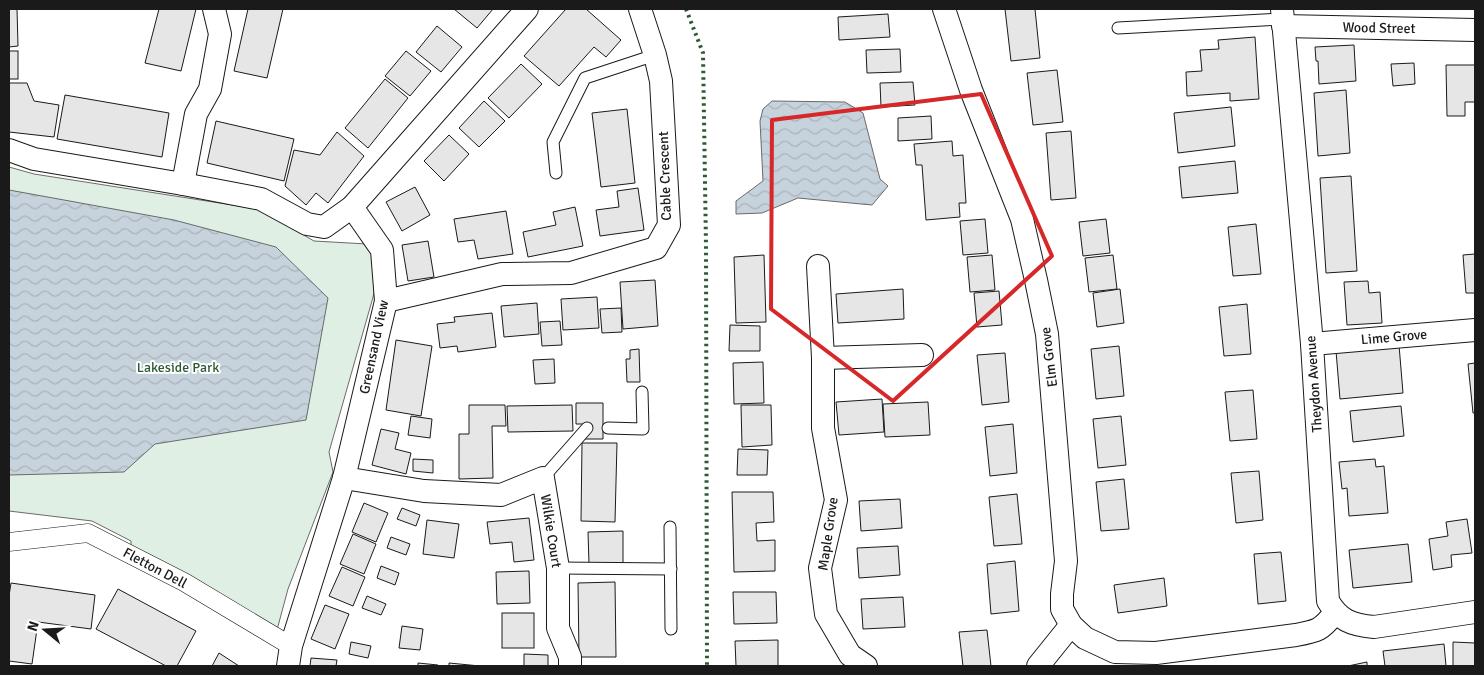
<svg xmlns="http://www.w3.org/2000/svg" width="1484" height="675" viewBox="0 0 1484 675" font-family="Signika,sans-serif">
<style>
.green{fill:#e0efe3;stroke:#6a6a6a}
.water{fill:url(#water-waves);stroke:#6a6a6a}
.building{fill:#e6e6e6;stroke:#1a1a1a}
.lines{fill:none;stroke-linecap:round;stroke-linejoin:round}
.service-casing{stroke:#1a1a1a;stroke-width:13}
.pedestrian-casing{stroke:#1a1a1a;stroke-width:19}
.minor-casing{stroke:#1a1a1a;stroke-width:24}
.service{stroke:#fff;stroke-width:11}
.pedestrian{stroke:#fff;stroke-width:18}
.minor{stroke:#fff;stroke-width:22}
.hedge{stroke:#2b5a34;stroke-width:4;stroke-dasharray:2.5 4;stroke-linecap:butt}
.marked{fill:none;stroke:#d62828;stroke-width:4;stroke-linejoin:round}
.labels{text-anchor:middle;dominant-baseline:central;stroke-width:4;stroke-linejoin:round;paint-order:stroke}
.street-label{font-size:14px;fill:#1a1a1a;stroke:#fff}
.park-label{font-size:14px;fill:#2b5a34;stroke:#fff}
</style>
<defs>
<pattern id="water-waves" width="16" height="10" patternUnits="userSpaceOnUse" patternTransform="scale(1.25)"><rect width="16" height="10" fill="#c6d2dc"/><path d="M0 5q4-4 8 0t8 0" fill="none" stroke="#aab4bc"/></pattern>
</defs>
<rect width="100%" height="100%" fill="#fff"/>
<!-- green -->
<polygon class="green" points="9,167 34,174 258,209 314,241 367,244 381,269 329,452 333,472 288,589 274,641 131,552 131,541 92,521 9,511"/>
<!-- water -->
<g class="water">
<polygon points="772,101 845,102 863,113 880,179 888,186 872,205 798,198 762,213 736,214 736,201 763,181 760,121 763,109"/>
<polygon points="9,190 174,220 276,247 328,298 306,420 155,444 124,472 9,475"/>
</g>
<!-- building -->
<g class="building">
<polygon points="9,9 17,9 18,46 9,47"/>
<polygon points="159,9 196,9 181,71 145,63"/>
<polygon points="248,9 283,9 267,78 234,71"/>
<polygon points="454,9 493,9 477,28"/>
<polygon points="566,9 586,9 621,40 606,57 594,47 559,86 524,56"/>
<polygon points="1005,9 1035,9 1040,58 1011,61"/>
<polygon points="888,14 890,37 839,40 838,17"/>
<polygon points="437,26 462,47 441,72 416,52"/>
<polygon points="1255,37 1259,99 1230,101 1230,93 1187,96 1186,72 1202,71 1200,50 1219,49 1218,40"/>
<polygon points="1354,45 1356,81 1319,84 1318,61 1316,61 1315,47"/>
<polygon points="900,49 901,72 867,73 866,50"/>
<rect x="9" y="51" width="9" height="28"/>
<polygon points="406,51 431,71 410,96 385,76"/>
<polygon points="1414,63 1415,84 1393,86 1391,64"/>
<polygon points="521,64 542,84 509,118 488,98"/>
<polygon points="1446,65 1475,65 1475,102 1465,102 1465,116 1447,116"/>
<polygon points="1057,70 1063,122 1033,125 1027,73"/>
<polygon points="385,79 408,98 368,148 345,128"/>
<polygon points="913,82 915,105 881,107 880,83"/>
<polygon points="9,83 27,83 34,101 59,105 54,137 9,132"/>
<polygon points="1346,90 1350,153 1318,156 1314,93"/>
<polygon points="65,95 169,113 162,157 57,139"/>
<polygon points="484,101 505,121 479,147 459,128"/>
<polygon points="1231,107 1235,146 1178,153 1174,113"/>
<polygon points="627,109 635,183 601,187 592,113"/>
<polygon points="931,116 932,139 898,141 898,118"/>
<polygon points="216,121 294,139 284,181 207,163"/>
<polygon points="1071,131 1076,198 1051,200 1046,133"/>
<polygon points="337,132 364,156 328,203 316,193 306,205 285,186 294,150 320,155"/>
<polygon points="449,135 469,154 444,181 424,161"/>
<polygon points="952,141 953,156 963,155 966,203 959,203 960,217 926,220 922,165 916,165 914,144"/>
<polygon points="1235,161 1238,193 1182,198 1179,167"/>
<polygon points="1351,176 1357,271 1326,273 1320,178"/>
<polygon points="415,187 430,215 402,231 386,202"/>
<polygon points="638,188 644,230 600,236 596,210 619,207 617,191"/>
<polygon points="575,207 583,246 528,257 523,232 556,225 553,212"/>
<polygon points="506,211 513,254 478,259 474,240 458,242 454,219"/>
<polygon points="985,219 988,253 963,255 960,221"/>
<polygon points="1106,219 1110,253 1083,256 1079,222"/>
<polygon points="1256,224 1261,274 1233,276 1228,227"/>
<polygon points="428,241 434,277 408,281 402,245"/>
<polygon points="1475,254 1475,293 1466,293 1463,255"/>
<polygon points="764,255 766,322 736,323 734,257"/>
<polygon points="992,255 995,290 970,292 967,257"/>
<polygon points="1113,255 1117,289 1089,292 1085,258"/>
<polygon points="655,280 658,326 623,329 620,282"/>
<polygon points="1368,281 1369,293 1380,292 1382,323 1347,325 1344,282"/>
<polygon points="903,289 904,319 838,323 836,294"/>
<polygon points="1120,289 1124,323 1097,327 1093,293"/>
<polygon points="999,291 1002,325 977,327 974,293"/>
<polygon points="597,297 599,328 563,330 561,299"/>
<polygon points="537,303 539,334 504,337 501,306"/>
<polygon points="1247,304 1251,354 1224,356 1219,307"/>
<polygon points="621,308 622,332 602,333 600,309"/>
<polygon points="492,313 496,347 458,352 457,346 440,348 437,324 455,322 454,317"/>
<polygon points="560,321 562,345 542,346 540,322"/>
<polygon points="730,325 760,326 760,351 729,351"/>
<polygon points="396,340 432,346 421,416 386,410"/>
<polygon points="1399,345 1403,393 1340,399 1336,351"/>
<polygon points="1119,346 1124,396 1096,399 1091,349"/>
<polygon points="639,349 640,382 627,382 626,359 630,359 630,350"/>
<polygon points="1005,353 1009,402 982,405 977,355"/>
<polygon points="554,359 555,383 535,384 533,360"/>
<polygon points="763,362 764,403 734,404 733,363"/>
<polygon points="1475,363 1475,413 1473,413 1468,364"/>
<polygon points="1253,390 1257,439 1230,441 1225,392"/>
<polygon points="882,399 884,432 839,435 836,402"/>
<polygon points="928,402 930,435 885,437 883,404"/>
<polygon points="576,403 603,403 603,439 583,439 583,424 576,424"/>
<polygon points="469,405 505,405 506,426 492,426 493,478 459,479 459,434 469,434"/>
<polygon points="572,405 573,431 508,432 507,406"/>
<polygon points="741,405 771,405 772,445 742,447"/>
<polygon points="1401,406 1404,436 1353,442 1350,411"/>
<polygon points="411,416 432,419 430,438 408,435"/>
<polygon points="1121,416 1126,465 1098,468 1093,419"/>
<polygon points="1013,424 1017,473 990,476 985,427"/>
<polygon points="381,429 399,433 395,449 411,453 406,474 372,465"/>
<polygon points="582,443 617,443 615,522 581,521"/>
<polygon points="738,449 768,450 767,475 737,475"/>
<polygon points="413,459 433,460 433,473 413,471"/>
<polygon points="1375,459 1376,467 1384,466 1388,513 1349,516 1347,488 1342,489 1339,462"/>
<polygon points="1259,471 1263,520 1236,523 1231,473"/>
<polygon points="1124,479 1129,529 1101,531 1096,482"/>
<polygon points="732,492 773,492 774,522 756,523 757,541 775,540 775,571 734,572"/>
<polygon points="1017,494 1022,544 994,546 989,497"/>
<polygon points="900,499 902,528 861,531 859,501"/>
<polygon points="364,503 388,513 376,542 352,532"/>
<polygon points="402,508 420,515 416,526 397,519"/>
<polygon points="529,518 534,560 514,562 512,542 490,544 487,522"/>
<polygon points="1467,519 1472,553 1451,555 1452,567 1433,570 1429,539 1448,536 1446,522"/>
<polygon points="427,520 459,524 454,558 423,554"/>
<polygon points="623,531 623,563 589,564 588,532"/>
<polygon points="353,534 376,544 364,574 340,564"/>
<polygon points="391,537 410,544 406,555 387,548"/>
<polygon points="1408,544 1412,582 1353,588 1349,550"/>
<polygon points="898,546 900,575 859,578 857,548"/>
<polygon points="1281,552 1286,601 1258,604 1254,554"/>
<polygon points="1015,561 1019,611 991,614 987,564"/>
<polygon points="381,566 399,573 395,585 377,578"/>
<polygon points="342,567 365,577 353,606 329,596"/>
<polygon points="529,571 530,603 497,604 496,572"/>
<polygon points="1164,578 1167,606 1118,613 1114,585"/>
<polygon points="615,582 616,657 579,657 578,583"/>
<polygon points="11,583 95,595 91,629 38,622 32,664 9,661 9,596"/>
<polygon points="118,589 196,631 177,666 166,666 96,629"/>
<polygon points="733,592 776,592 777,623 734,624"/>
<polygon points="367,596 386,604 381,615 362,608"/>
<polygon points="903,597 905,627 863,629 861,599"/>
<polygon points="325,605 349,614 335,649 311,639"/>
<rect x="502" y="613" width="32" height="35"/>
<polygon points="402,626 423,629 420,650 399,648"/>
<polygon points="987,630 991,666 963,666 959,632"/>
<polygon points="778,640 778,666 736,666 735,641"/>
<polygon points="351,642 371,646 368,658 349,654"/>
<polygon points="1453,642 1475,643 1475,666 1453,666"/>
<polygon points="1444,644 1446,666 1385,666 1383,651"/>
<polygon points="219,653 239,666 212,666"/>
<polygon points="524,654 548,655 548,666 524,666"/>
<polygon points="311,658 337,660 336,666 310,666"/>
<polygon points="1367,662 1367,666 1348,666"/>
<polygon points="418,663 438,665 438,666 418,666"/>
<polygon points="449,663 480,666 449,666"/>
</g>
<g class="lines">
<defs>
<g id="service">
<polyline points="1118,28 1283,19"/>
<polyline points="556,173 553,142 585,78 655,55"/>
<polyline points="608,428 643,429 642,392"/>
<polyline points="543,478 587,428"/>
<polyline points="670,527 671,629"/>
<polyline points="558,568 671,569"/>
</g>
<polyline id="pedestrian" points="9,542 88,533 184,582 291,646"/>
<g id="minor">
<path d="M 944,9 L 971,90 L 1022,219 L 1036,280 L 1047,334 L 1066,561 L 1062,594 L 1062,609 L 1071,625 L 1085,638 L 1115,652 L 1156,653 L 1296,635 C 1318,631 1321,630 1335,613"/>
<path d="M 1282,9 L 1312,344 L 1328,601 C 1339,620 1351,625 1374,627 L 1475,612"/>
<polyline points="1283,26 1475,30"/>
<polyline points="9,150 34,159 183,184 261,199 307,224 324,227 352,207 382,250 386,301 344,478 291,646 288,666"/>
<polyline points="183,184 196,114 210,89 220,34 214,9"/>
<polyline points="352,207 527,9"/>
<polyline points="818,266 823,358 823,428 836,500 820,568 826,614 850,655 866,666"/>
<polyline points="386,301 502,274 571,273 656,248 669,225 661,81 655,55 640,9"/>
<polyline points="1312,344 1475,330"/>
<polyline points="823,358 922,355"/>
<polyline points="344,478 424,491 501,495 543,478 558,568 558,628 570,657 570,666"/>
<polyline points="1038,666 1071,625"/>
</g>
</defs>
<!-- service casing -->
<use href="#service" class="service-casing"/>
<!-- pedestrian casing -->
<use href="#pedestrian" class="pedestrian-casing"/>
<!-- minor casing -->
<use href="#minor" class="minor-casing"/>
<!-- service -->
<use href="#service" class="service"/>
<!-- pedestrian -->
<use href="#pedestrian" class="pedestrian"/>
<!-- minor -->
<use href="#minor" class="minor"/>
<!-- hedge -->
<polyline class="hedge" points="686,9 703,53 706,246 707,666"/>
</g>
<!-- marked area -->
<path class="marked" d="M 981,94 L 1052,256 L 893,401 L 771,309 L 772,120 Z"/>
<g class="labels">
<!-- street labels -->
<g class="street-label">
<text transform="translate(1379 28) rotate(1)">Wood Street</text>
<text transform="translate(665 176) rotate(-92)">Cable Crescent</text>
<text transform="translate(1394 337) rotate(-5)">Lime Grove</text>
<text transform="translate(374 347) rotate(-78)">Greensand View</text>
<text transform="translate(1049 357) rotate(-97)">Elm Grove</text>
<text transform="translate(1314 384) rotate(-94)">Theydon Avenue</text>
<text transform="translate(551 531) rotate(81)">Wilkie Court</text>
<text transform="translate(828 534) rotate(-82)">Maple Grove</text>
<text transform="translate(155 568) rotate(28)">Fletton Dell</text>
</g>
<!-- park labels -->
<g class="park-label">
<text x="178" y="367">Lakeside Park</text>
</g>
</g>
<!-- border -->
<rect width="1484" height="675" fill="none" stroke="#1a1a1a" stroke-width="20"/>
<!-- north arrow -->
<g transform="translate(45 630) rotate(288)" stroke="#ffffff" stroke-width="4" paint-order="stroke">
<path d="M0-4L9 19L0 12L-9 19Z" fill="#1a1a1a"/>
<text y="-8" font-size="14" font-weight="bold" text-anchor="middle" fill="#1a1a1a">N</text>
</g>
</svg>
